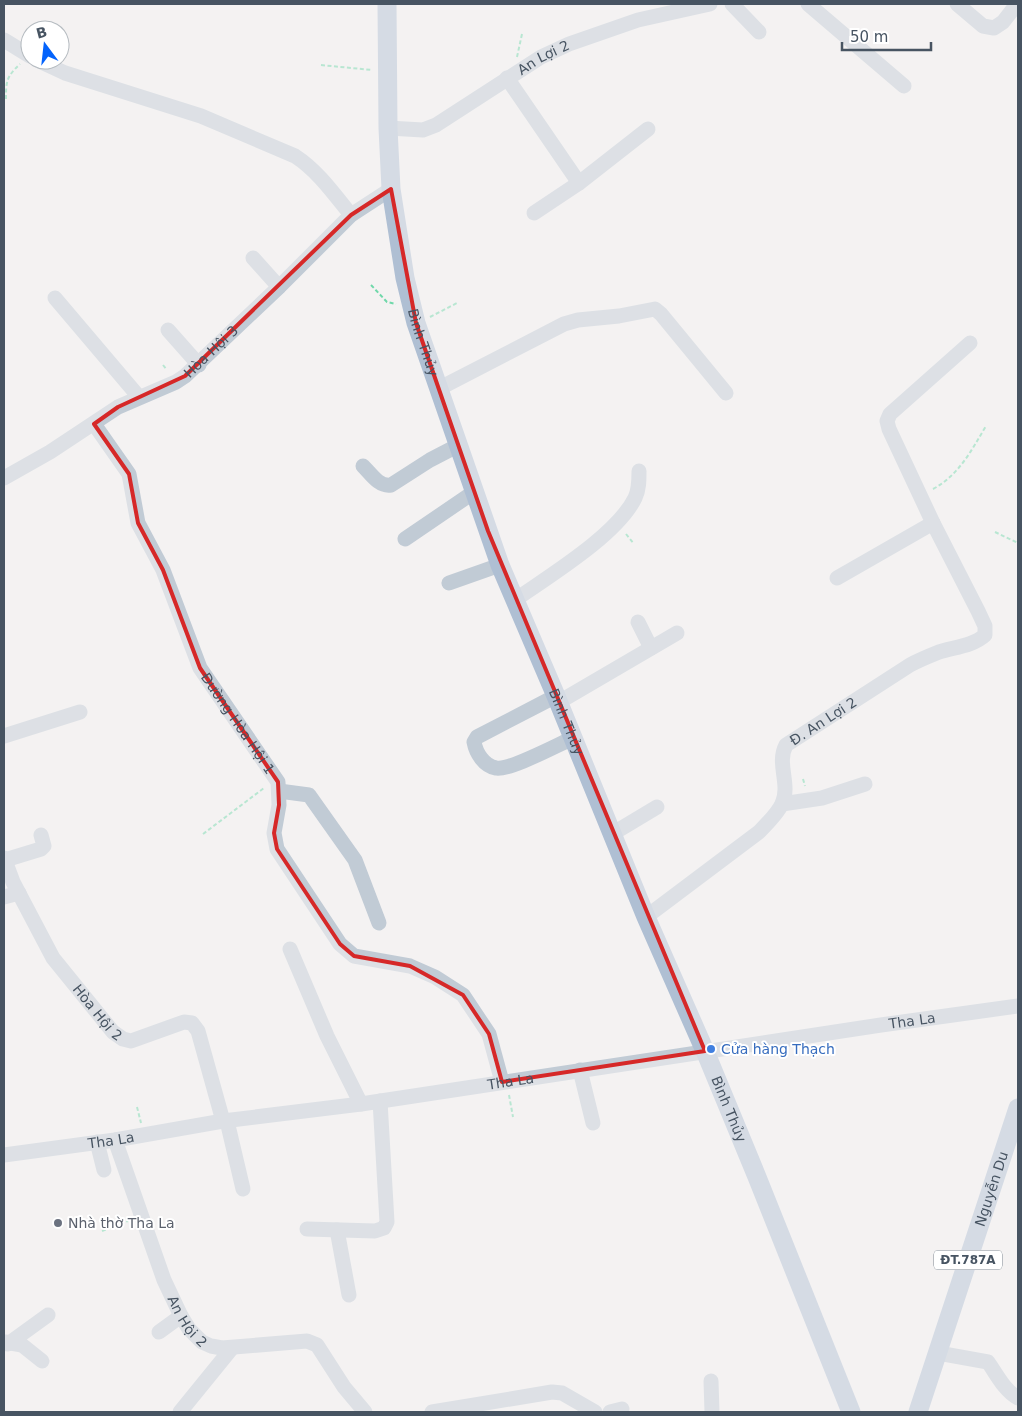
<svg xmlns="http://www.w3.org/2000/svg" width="1022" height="1416" viewBox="0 0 1022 1416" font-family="'DejaVu Sans',sans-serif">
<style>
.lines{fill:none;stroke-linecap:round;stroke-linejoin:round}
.path{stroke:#70d8aa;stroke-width:2;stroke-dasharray:4 2.5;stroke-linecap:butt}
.minor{stroke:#c1cbd5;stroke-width:15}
.major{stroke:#afbfd3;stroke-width:19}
.marked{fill:none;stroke:#d62828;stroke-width:4;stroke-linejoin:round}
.shop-dot{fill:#3f7fe0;stroke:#fff;stroke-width:2}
.worship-dot{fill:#6b7280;stroke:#fff;stroke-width:2}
.labels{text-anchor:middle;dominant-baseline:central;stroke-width:4;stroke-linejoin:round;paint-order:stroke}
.shield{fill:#fff;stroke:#7e8791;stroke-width:1}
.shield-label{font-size:12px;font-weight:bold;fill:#475462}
.street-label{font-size:14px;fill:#475462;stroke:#fff}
.shop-label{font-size:14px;fill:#366cbe;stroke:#fff;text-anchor:start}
.worship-label{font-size:14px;fill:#5b616d;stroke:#fff;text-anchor:start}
</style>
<rect width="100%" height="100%" fill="#f4f2f2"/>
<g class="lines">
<!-- path -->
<g class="path">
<polyline points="517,57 522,34"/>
<polyline points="321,65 372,70"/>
<path d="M 6,99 C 6,82 6,77 20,64"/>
<polyline points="371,285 387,302 396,304"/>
<polyline points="430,317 457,303"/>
<polyline points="163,365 167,370"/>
<path d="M 933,489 C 959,475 971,451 986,426"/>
<polyline points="995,532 1018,543"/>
<polyline points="626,534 634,544"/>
<polyline points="803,779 805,786"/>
<polyline points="203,834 264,788"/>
<polyline points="509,1095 513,1117"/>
<polyline points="137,1107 141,1123"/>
<polyline points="102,1231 128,1221"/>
</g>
<!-- minor -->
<g class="minor">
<polyline points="732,4 759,32"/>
<polyline points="808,4 904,86"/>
<polyline points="957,4 983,26 994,28 1003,22 1017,4"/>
<polyline points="4,40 30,56"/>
<path d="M 37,60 L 65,73 L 201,116 L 295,156 C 318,171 334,194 351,215"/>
<polyline points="507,78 579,183"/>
<path id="s1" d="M 388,128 L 423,130 L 436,125 L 541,57 L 569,44 L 638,20 L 710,4"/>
<polyline points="534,213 579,183 648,129"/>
<polyline points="253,258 279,287"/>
<polyline points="55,298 139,397"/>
<polyline points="168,330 199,365"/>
<polyline points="438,389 564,324 578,320 619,316 655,309 661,314 726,393"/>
<path id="s2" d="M 94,424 L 129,474 L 138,523 L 163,570 L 200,668 L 278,782 L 279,805 L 274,833 L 277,849 L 340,944 L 354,956 L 410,966 L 435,977 L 463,995 L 489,1034 L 502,1082"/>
<path d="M 363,466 C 371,474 379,487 391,485 L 430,460 L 457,446"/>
<path id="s3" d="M 4,478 L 50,452 L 118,407 L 176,382 L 185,376 L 279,287 L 351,215 L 391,189"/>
<polyline points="405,539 474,492"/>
<polyline points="837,578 933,523"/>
<polyline points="449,583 500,565"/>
<path d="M 515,600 C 549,576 617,535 635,498 C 639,490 639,481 639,471"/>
<polyline points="638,622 651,648"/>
<path d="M 556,696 L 477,737 L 474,742 C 476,753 484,766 496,768 C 509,771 559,744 573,738"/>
<polyline points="559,702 677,633"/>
<polyline points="4,736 80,712"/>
<polyline points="279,791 309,795 355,860 379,923"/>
<polyline points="782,804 822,798 865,784"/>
<polyline points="612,834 657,807"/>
<path id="s4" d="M 4,858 L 13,882 L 53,958 L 113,1032 L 123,1039 L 131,1041 L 184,1022 L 192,1023 L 198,1031 L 223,1121"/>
<polyline points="5,860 41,849 44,846 41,835"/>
<polyline points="4,897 19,893"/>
<path id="s5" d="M 646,917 L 759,832 C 767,824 777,814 782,804 C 791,784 776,764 786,745 L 910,665 C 919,660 929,656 939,652 C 955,647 973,646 985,635 L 985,626 L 978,611 L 933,523 L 889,429 L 887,421 L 890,414 L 970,343"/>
<polyline points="290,949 327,1036 361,1104"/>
<polyline points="580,1070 593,1123"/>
<polyline points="227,1121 243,1189"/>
<path id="s6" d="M 115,1140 L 164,1280 L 181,1316 L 189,1329 L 202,1342 L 211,1346 L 222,1348 L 307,1341 L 317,1345 L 344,1387 L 365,1412"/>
<polyline points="97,1142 104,1170"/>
<path id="s7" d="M 4,1155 L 115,1140 L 223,1121 L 361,1104 L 881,1025 L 1018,1006"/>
<polyline points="307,1229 375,1231 384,1228 387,1222 380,1101"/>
<polyline points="337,1230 349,1295"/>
<polyline points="159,1332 181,1316"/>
<polyline points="5,1342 22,1345 42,1361"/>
<polyline points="8,1344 48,1315"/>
<path d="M 938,1353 L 988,1362 C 997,1375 1004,1390 1018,1398"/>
<polyline points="711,1381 712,1412"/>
<polyline points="180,1412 232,1348"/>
<polyline points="432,1412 552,1392 562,1393 595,1412"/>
<polyline points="610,1412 622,1409"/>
</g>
<!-- major -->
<g class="major">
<path id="s8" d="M 387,4 L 388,128 L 391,189 L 405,278 L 416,323 L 500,565 L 556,696 L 646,917 L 705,1051 L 757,1177 L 851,1412"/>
<path id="s9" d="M 918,1412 L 1018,1108"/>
</g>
</g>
<!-- marked area -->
<path d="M0 0H1022V1416H0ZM 391,189 L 416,323 L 488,531 L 705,1051 L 502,1082 L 489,1034 L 463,995 L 410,966 L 354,956 L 340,944 L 277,849 L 274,833 L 279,805 L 278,782 L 200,668 L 163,570 L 138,523 L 129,474 L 94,424 L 118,407 L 185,376 L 351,215 Z" fill="#f4f2f2" fill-opacity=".55" fill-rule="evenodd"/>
<path class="marked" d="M 391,189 L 416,323 L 488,531 L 705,1051 L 502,1082 L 489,1034 L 463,995 L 410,966 L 354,956 L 340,944 L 277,849 L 274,833 L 279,805 L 278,782 L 200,668 L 163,570 L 138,523 L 129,474 L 94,424 L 118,407 L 185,376 L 351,215 Z"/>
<!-- markers -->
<circle class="shop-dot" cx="711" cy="1049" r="5"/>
<circle class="worship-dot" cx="58" cy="1223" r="5"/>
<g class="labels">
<!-- shield labels -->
<rect class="shield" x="934" y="1250.5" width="68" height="19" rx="4"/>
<g class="shield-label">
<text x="968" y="1260">ĐT.787A</text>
</g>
<!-- street labels -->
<g class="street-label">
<text stroke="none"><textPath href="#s1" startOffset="176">An Lợi 2</textPath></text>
<text stroke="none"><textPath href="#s8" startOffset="342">Bình Thủy</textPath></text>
<text stroke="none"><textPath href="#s3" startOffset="244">Hòa Hội 3</textPath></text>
<text stroke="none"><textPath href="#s8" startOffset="748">Bình Thủy</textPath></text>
<text stroke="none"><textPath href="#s5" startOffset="282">Đ. An Lợi 2</textPath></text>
<text stroke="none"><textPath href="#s2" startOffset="336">Đường Hòa Hội 1</textPath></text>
<text stroke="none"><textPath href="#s4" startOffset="182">Hòa Hội 2</textPath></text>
<text stroke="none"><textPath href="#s7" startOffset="918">Tha La</textPath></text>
<text stroke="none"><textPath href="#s7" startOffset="512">Tha La</textPath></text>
<text stroke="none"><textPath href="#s8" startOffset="1168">Bình Thủy</textPath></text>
<text stroke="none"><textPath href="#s7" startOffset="108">Tha La</textPath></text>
<text stroke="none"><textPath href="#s9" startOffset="235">Nguyễn Du</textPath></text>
<text stroke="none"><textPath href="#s6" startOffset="196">An Hội 2</textPath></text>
</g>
<!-- shop labels -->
<g class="shop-label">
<text x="721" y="1049">Cửa hàng Thạch</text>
</g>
<!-- worship labels -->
<g class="worship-label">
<text x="68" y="1223">Nhà thờ Tha La</text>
</g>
</g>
<!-- border -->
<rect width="1022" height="1416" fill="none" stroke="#475462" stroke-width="10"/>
<!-- north arrow -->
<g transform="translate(45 45) rotate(345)"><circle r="24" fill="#ffffff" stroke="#b5bbc0"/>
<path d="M0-4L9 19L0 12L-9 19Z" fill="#0463fc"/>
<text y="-8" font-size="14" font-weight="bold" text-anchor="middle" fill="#475462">B</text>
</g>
<!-- scale -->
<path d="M842 42v8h89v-8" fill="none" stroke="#475462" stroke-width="2.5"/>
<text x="850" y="42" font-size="15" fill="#475462" stroke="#ffffff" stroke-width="4" paint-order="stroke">50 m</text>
</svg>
